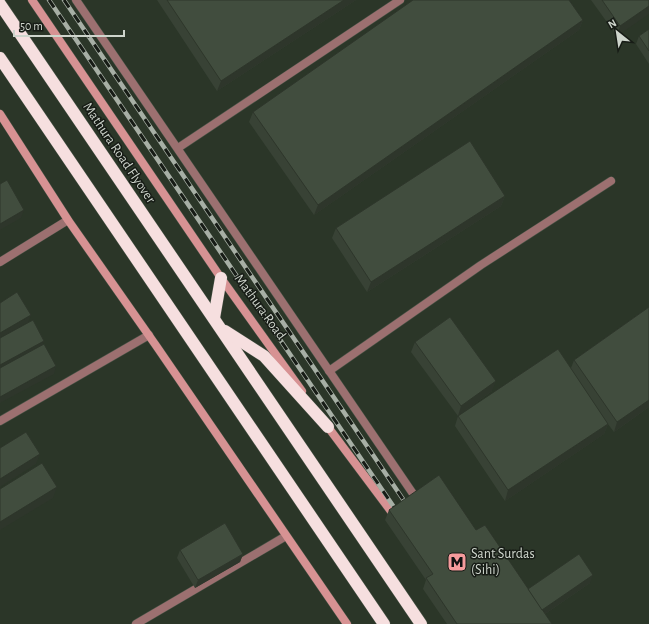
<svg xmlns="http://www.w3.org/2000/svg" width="649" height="624" viewBox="0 0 649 624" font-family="'Alegreya Sans',sans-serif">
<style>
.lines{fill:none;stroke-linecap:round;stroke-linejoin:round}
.lane-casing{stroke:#485346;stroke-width:9}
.secondary-casing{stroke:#485346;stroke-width:9}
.highway-casing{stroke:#485346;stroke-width:13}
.lane{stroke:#9c7070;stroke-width:8}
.secondary{stroke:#d79293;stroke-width:8}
.highway{stroke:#f6dfdf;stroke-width:12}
.rail-casing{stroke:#a7afa5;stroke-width:4.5}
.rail{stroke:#171c16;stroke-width:3;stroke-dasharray:9;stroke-linecap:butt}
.wall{fill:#384235}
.shaded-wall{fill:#2e362b}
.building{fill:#414d3e;stroke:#2e362b}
.labels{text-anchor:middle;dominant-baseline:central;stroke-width:3;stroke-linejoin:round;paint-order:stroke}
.street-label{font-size:14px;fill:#ced5cc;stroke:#171c16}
.poi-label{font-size:14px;fill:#ced5cc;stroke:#171c16;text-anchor:start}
</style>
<rect width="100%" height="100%" fill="#2b3628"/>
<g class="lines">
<defs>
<g id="lane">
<polyline points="76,0 418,501"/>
<polyline points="178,148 400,0"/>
<polyline points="0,262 68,220"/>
<polyline points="329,371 481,265 611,181"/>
<polyline points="0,421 149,335"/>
<polyline points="136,624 286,536"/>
</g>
<g id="secondary">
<polyline points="32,0 221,278 302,391"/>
<polyline points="0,114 68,220 157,347 347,624"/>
<polyline points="325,423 396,518"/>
</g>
<g id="highway">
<polyline points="0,4 421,624"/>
<polyline points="0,58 384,624"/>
<polyline points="214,318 221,278"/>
<polyline points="225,331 264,356 328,427"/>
</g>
</defs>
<!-- lane casing -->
<use href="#lane" class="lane-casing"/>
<!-- secondary casing -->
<use href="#secondary" class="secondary-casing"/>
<!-- highway casing -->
<use href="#highway" class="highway-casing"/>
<!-- lane -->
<use href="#lane" class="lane"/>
<!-- secondary -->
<use href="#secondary" class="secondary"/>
<!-- highway -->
<use href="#highway" class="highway"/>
<defs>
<g id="rail">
<polyline points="49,0 400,516"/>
<polyline points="64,0 409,508"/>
</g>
</defs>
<!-- rail casing -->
<use href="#rail" class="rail-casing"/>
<!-- rail -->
<use href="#rail" class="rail"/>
</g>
<!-- wall -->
<g class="wall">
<polygon points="157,0 356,0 217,91"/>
<polygon points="591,0 649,0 617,36"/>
<polygon points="583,20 579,30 314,215 249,122 253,112"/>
<polygon points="649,29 649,64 636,44 639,36"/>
<polygon points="505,196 501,206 367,292 332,238 336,228"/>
<polygon points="649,307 649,407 614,432 608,424 604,434 505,501 455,426 458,416 571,368 574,360"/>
<polygon points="415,342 492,391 458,416 411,352"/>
<polygon points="389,510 476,530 528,589 590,583 545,614 552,624 447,624 423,589 426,580 385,520"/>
<polygon points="180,550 243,554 240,562 195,588 177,558"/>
</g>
<!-- shaded-wall -->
<g class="shaded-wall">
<polygon points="344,0 356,0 217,91 221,81"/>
<polygon points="649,6 649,14 617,36 620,26"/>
<polygon points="583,20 579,30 314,215 318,205"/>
<polygon points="505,196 501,206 367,292 371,282"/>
<polygon points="24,210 21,218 0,230 0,224"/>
<polygon points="31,315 28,323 0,340 0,333"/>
<polygon points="44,341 41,349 0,371 0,365"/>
<polygon points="56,366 54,374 0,403 0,397"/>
<polygon points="496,381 492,391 458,416 461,406"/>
<polygon points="649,400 649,407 614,432 617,422"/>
<polygon points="608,424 604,434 505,501 508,490"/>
<polygon points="40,454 36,464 0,487 0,479"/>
<polygon points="57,487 53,498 0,530 0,522"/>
<polygon points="243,554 240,562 195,588 198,580"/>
<polygon points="593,575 590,583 539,618 542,610"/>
</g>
<!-- building -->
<g class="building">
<polygon points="167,0 344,0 221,81"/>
<polygon points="413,0 569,0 583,20 318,205 253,112"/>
<polygon points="602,0 649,0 649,6 620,26"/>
<polygon points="649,29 649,51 639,36"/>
<polygon points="470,141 505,196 371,282 336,228"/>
<polygon points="7,180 24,210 0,224 0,184"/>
<polygon points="17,292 31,315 0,333 0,303"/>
<polygon points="649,307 649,400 617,422 574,360"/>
<polygon points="450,317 496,381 461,406 415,342"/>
<polygon points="33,320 44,341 0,365 0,338"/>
<polygon points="44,344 56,366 0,397 0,368"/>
<polygon points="558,349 608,424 508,490 458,416"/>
<polygon points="26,432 40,454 0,479 0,448"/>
<polygon points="42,463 57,487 0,522 0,489"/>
<polygon points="439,475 476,530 485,525 552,624 457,624 426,578 433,574 389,510"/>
<polygon points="225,523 243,554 198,580 180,550"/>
<polygon points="579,554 593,575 542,610 528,589"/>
</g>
<!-- icons -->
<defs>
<symbol id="metro-square" viewBox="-11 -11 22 22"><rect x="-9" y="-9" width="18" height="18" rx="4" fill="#f59b9c" stroke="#171c16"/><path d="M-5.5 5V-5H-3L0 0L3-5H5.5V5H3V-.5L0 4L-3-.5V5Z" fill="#111"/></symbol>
</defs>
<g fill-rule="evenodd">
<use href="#metro-square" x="446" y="551" width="22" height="22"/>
</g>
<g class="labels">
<!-- street labels -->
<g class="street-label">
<text transform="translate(119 153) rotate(56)">Mathura Road Flyover</text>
<text transform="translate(260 307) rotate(54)">Mathura Road</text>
</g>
<!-- poi labels -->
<g class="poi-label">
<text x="471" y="554">Sant Surdas<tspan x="471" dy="16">(Sihi)</tspan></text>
</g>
</g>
<!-- north arrow -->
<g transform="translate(617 32) rotate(330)" stroke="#171c16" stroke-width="3" paint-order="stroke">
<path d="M0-3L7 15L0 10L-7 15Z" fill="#ced5cc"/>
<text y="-6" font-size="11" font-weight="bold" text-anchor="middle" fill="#ced5cc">N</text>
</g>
<!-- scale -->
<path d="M14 30v6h110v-6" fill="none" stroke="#ced5cc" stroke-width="2"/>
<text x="20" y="30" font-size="12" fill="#ced5cc" stroke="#171c16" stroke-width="3" paint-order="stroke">50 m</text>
</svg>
